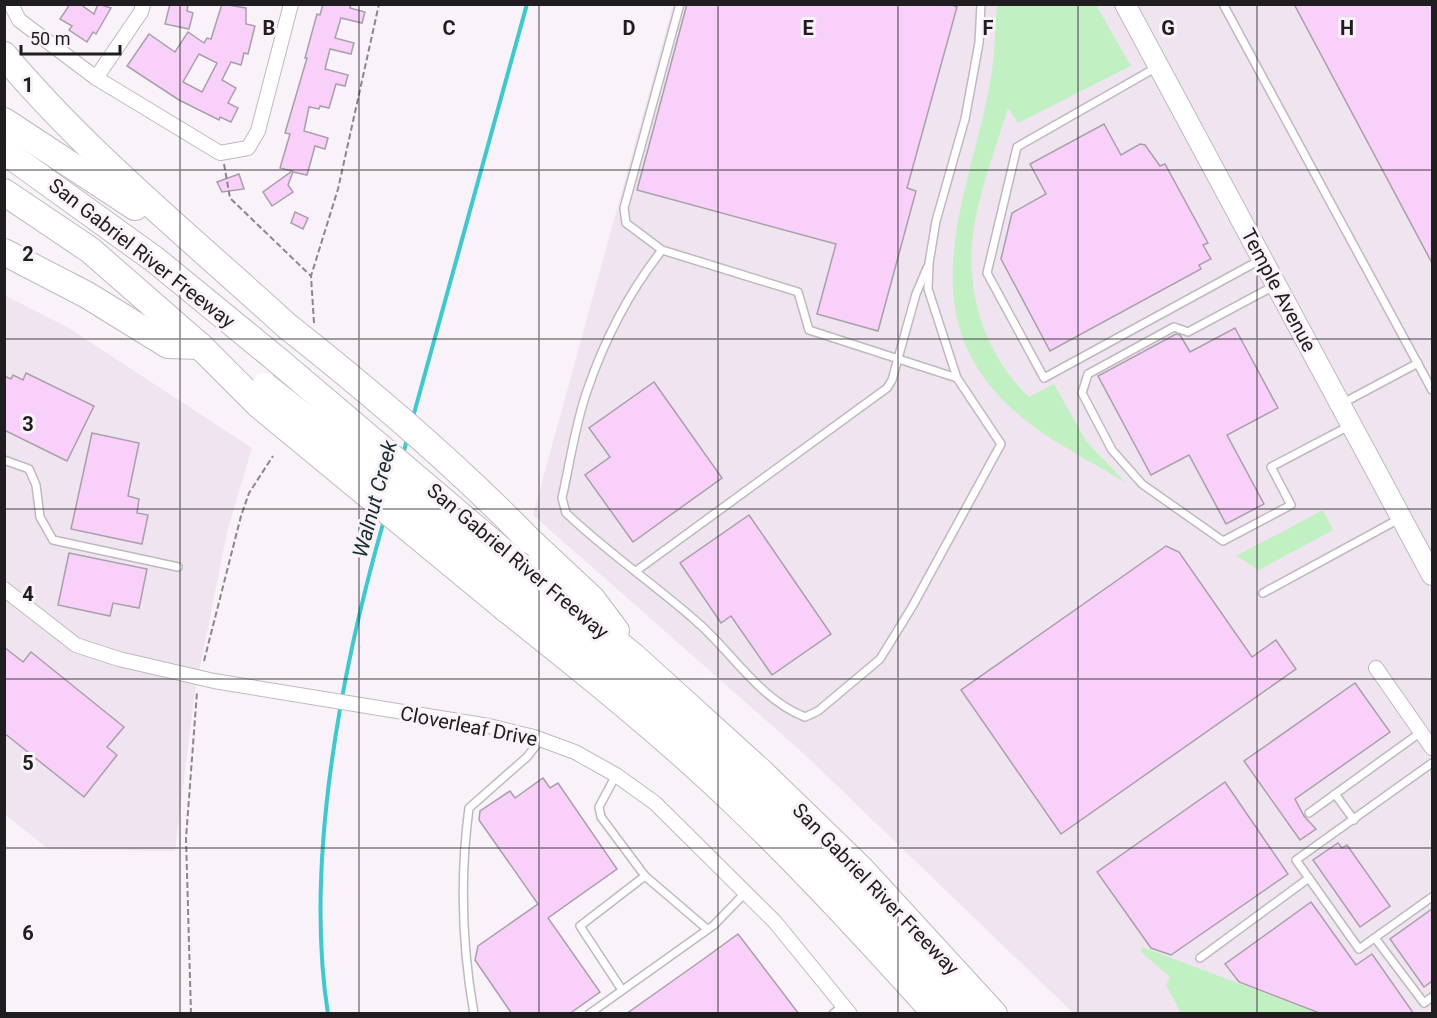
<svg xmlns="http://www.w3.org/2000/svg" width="1437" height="1018" viewBox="0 0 1437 1018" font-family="Roboto,sans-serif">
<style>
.built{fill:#f0e4f1}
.green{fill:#c1f1c3}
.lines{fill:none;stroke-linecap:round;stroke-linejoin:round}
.stream{stroke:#39cbd1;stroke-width:4}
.building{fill:#f8d0fa;stroke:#a7a1a7;stroke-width:1.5;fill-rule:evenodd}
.lane-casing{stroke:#bfb9bf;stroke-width:10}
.street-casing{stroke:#bfb9bf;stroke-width:16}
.secondary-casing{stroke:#bfb9bf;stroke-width:22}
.highway-casing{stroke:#bfb9bf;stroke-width:28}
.path{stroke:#8b868b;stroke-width:2;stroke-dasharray:6 3;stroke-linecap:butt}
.lane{stroke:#fff;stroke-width:7}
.street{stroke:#fff;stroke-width:14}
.secondary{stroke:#fff;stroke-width:20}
.highway{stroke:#fff;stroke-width:26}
.highway-bridge-casing{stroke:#bfb9bf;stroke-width:28;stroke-linecap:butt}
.highway-bridge{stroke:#fff;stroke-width:26}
.grid{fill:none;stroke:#1f1d1f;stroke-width:1.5;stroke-opacity:0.55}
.labels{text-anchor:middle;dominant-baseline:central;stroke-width:6;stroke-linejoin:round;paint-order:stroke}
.street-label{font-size:20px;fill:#1f1d1f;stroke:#f9f2f9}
.water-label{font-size:21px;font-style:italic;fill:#162e2f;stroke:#f9f2f9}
.grid-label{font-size:20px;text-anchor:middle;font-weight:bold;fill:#1f1d1f;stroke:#f9f2f9;stroke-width:6;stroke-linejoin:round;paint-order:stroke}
</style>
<rect width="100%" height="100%" fill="#f9f2f9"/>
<!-- built -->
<g class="built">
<polygon points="673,5 1432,5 1432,1013 1073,1013 803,753 533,515"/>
<polygon points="4,295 67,327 252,448 228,528 195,691 175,851 48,849 5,814"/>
</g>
<!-- green -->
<g class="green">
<path d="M 997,5 L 1096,5 L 1131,66 L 1018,123 L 1008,108 C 997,144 979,193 974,228 C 964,290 984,354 1029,397 L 1054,384 L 1086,441 L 1126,483 C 1088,459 1042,438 1009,406 C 906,309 972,191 991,77 C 995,53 995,28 997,5 Z"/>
<polygon points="1323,510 1333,530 1259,570 1236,556"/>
<polygon points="1142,947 1317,1013 1181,1013 1166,985 1170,977 1141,952"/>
</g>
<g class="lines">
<!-- stream -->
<g class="stream">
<polyline points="413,417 527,4"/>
<polyline points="403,455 407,439"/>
<path d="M 328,1014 C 304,862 342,667 384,520"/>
</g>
</g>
<!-- building -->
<g class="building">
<polygon points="70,4 80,4 94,14 98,4 111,8 96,34 93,32 87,42 69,30 72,26 60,19"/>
<polygon points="170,4 188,4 187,11 193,13 189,29 165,24"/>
<path d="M 222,4 L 246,8 L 246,24 L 255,26 L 248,54 L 244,53 L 241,65 L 231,62 L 222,80 L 236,88 L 228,103 L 238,108 L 231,122 L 220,117 L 219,120 L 179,100 L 127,66 L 149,34 L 175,52 L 188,32 L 204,43 L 207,38 L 211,39 ZM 199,54 L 217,63 L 202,92 L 183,82 Z"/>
<polygon points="323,4 351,4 350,8 365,12 362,23 341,18 335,38 354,43 351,54 330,49 325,69 348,75 345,86 336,84 329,108 320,106 319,109 309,107 304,131 328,138 325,149 315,146 307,175 293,172 288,185 293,192 272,206 263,192 292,171 280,168 290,134 285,133 307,58 305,58 317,14 320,15"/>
<polygon points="687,4 949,4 957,7 907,188 916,191 878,331 817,314 836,244 637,190"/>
<polygon points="1294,4 1432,4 1432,263"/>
<polygon points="1104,124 1121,155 1140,144 1145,145 1160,166 1165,164 1208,243 1203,245 1211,259 1199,265 1201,269 1050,351 1001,259 1012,213 1046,194 1030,164"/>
<polygon points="239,174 244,189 222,192 217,182"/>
<polygon points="295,212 308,218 303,229 291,223"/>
<polygon points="1235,328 1278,408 1227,435 1264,504 1226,524 1189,455 1151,475 1098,376 1176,334 1180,335 1190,352"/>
<polygon points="26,373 94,406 67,461 4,430 4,376 11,379 13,375 23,380"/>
<polygon points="654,382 722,478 633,542 585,475 610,457 589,428"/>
<polygon points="92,433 139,443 128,496 139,499 137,513 148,515 142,544 71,529"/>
<polygon points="749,515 831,634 772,675 731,616 721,623 680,563"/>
<polygon points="1166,546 1179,552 1252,657 1276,640 1296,669 1061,834 961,690"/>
<polygon points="69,553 147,569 139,608 113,603 110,616 58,605"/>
<polygon points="4,647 23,662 31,652 124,727 107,747 117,755 84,797 4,733"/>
<polygon points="1355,683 1390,732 1295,799 1304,816 1316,829 1300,840 1244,761"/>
<polygon points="543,778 550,788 558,783 617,869 548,918 600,992 569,1014 512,1014 475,960 478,946 538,904 479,820 480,811 510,791 515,798"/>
<polygon points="1225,782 1288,874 1171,955 1151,948 1097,872"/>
<polygon points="1338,843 1342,848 1347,845 1390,906 1360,927 1313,860"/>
<polygon points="1311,902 1356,965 1372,954 1414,1014 1322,1014 1239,982 1225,964"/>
<polygon points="1432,909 1432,981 1424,987 1390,939"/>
<polygon points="738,934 799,1014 626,1014 705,958"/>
</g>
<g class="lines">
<defs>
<g id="lane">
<polyline points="680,4 624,208 626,223 662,250 798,292 809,330 957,378"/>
<polyline points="1223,4 1432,390"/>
<polyline points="1157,67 1017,147 987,273 1044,378 1260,260"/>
<path d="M 662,250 C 629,292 604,341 587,391 C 575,425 570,463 562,498 L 566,513 C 607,552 654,584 696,621 C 732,652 759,699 805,717 L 818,711 L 880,659 L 912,607 L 1001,444 L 957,378 L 928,289 L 929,263 L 936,221 L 965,119 L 979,43 L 981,4"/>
<polyline points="1274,286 1188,332 1174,327 1088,374 1082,393 1112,450 1142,484 1223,541 1291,505 1271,467 1349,426"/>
<polyline points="1343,403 1418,363"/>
<polyline points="4,460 29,469 36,485 40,517 53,540 178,567"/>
<polyline points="636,571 887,388 892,380 916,294 927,268"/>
<polyline points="1263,593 1399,519"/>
<polyline points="1432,763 1296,860 1359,949 1432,897"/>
<polyline points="616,775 599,807 601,817 645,876 707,929"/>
<polyline points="1335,794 1354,820"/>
<polyline points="1309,813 1421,732"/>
<polyline points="1375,938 1424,1003 1432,997"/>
<polyline points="1200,958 1309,878"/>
<polyline points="622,990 580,926 645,876"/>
<path d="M 474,1014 C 462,946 460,875 469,808 L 527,757 L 541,739"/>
<polyline points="589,1014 714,925 745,893"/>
<polyline points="833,1014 843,1005"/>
</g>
<g id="street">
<polyline points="11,4 19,20 96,78 220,153 248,148 258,131 291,4"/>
<polyline points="96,78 141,12 143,4"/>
<polyline points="4,589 76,645 119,659 214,681 489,726 534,737 575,752 616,775 655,803 775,922 850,1014"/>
<polyline points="1376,668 1432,748"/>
</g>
<polyline id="secondary" points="1125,4 1432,575"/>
<g id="highway">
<path d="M 4,55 C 88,155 191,238 287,326"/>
<polyline points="4,121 135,207"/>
<polyline points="4,151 154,259 275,358"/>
<polyline points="4,192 90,250 200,346 259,405"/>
<polyline points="4,252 87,295 168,345 200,346"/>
<polyline points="529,540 592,599 616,631"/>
<polyline points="520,566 633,656 761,772 861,869 994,1014"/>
<path d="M 512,588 C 677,720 821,856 962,1014"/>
<path d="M 505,608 C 584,671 662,733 735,803 C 805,870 871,942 936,1014"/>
</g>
</defs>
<!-- lane casing -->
<use href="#lane" class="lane-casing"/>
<!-- street casing -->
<use href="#street" class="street-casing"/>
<!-- secondary casing -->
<use href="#secondary" class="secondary-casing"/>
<!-- highway casing -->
<use href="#highway" class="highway-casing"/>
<!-- path -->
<g class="path">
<polyline points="224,164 230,198 311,276"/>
<polyline points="314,323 311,276 338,189 379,4"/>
<polyline points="204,661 241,516 249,493 273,456"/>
<polyline points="191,1014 186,838 197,692"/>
</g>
<!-- lane -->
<use href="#lane" class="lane"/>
<!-- street -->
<use href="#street" class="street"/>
<!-- secondary -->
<use href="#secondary" class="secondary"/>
<!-- highway -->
<use href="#highway" class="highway"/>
<defs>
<g id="highway-bridge">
<path d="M 287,326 C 372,393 453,462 529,540"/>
<polyline points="275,358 520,566"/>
<polyline points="265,386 389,483 512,588"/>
<polyline points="259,405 505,608"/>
</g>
</defs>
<!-- highway-bridge casing -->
<use href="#highway-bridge" class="highway-bridge-casing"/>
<!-- highway-bridge -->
<use href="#highway-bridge" class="highway-bridge"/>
</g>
<!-- grid -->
<path class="grid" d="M 180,4 L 180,1014M 359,4 L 359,1014M 539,4 L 539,1014M 718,4 L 718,1014M 898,4 L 898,1014M 1078,4 L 1078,1014M 1257,4 L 1257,1014M 4,170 L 1432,170M 4,339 L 1432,339M 4,509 L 1432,509M 4,679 L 1432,679M 4,848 L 1432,848"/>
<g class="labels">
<!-- street labels -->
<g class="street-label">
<text transform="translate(142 253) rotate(38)">San Gabriel River Freeway</text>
<text transform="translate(1279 290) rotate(62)">Temple Avenue</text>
<text transform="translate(518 561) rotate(40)">San Gabriel River Freeway</text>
<text transform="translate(469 726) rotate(11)">Cloverleaf Drive</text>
<text transform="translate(876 889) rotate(46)">San Gabriel River Freeway</text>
</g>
<!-- water labels -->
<g class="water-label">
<text transform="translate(375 499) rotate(-75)">Walnut Creek</text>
</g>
</g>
<g class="grid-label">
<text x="269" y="35">B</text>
<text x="449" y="35">C</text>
<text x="629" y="35">D</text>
<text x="808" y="35">E</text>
<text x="988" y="35">F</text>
<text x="1168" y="35">G</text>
<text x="1347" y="35">H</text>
<text x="28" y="92">1</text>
<text x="28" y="261">2</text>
<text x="28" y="431">3</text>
<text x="28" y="601">4</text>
<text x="28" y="770">5</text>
<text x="28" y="940">6</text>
</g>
<!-- border -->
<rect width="1437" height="1018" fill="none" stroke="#1f1d1f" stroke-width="12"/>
<!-- scale -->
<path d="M21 45v9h99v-9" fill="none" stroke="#1f1d1f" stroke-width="3"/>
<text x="30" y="45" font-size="18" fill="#1f1d1f" stroke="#f9f2f9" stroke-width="4.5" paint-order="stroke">50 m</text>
</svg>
